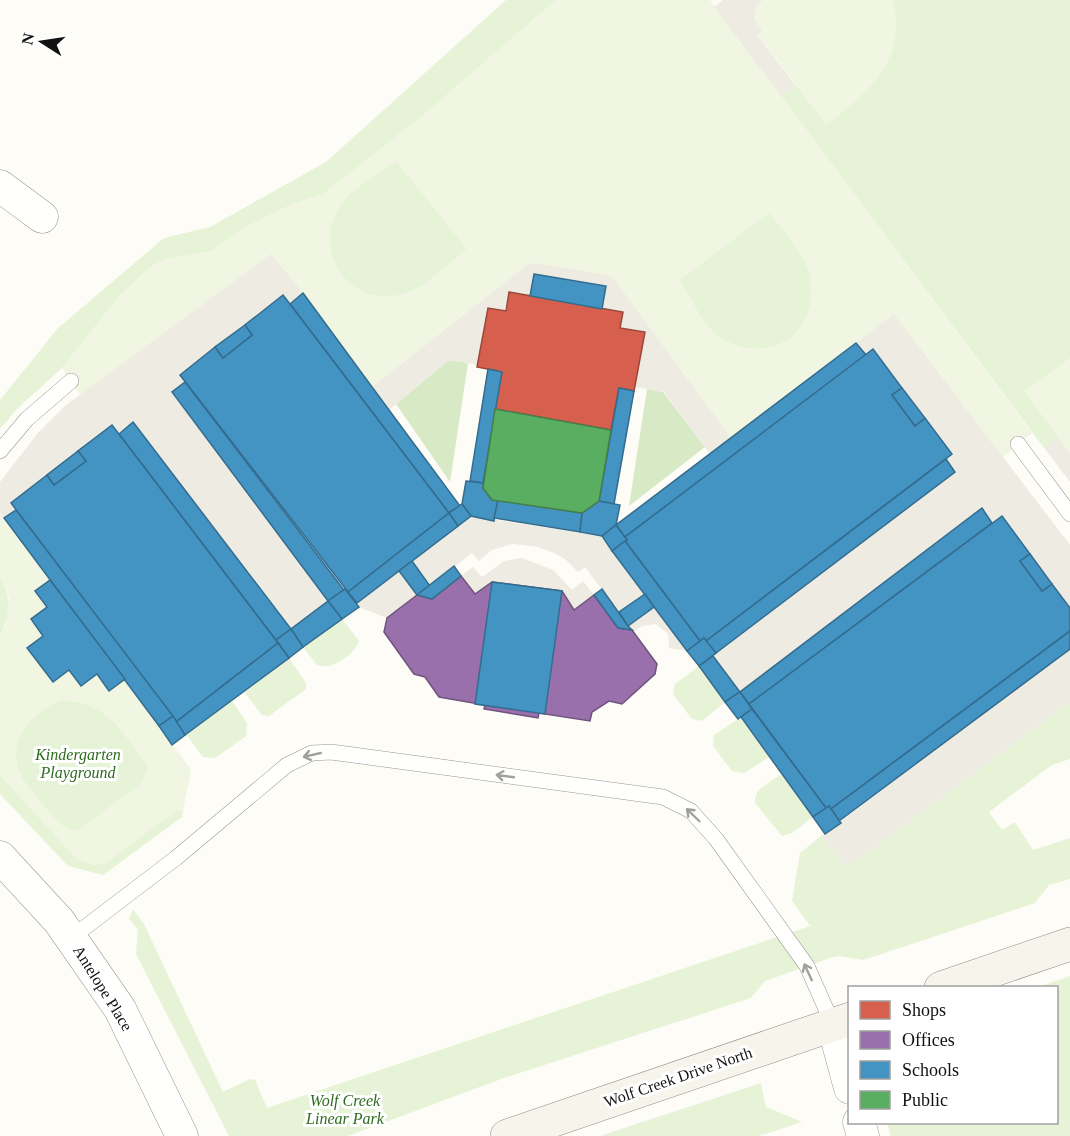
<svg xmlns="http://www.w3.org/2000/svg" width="1070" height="1136" viewBox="0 0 1070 1136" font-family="Georgia,serif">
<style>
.green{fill:#e7f3d7}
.forest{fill:#d8eac5}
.pitch{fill:#f0f6e1;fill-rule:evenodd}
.plaza{fill:#edebe2}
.shops{fill:#d6604d;stroke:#9b483b;stroke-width:1.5}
.offices{fill:#9970ab;stroke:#70547d;stroke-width:1.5}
.schools{fill:#4393c3;stroke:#346c8e;stroke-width:1.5}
.public{fill:#5aae61;stroke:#447f49;stroke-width:1.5}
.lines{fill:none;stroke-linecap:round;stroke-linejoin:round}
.lane-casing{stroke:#979795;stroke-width:16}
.street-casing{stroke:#979795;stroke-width:33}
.secondary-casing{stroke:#8e8d8b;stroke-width:34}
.lane{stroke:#fffffe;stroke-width:15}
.street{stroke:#fffffe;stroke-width:32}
.secondary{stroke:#f6f4eb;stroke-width:33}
.oneway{stroke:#a0a09f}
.labels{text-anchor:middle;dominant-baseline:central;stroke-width:6;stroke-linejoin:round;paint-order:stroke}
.park-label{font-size:16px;font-style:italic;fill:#2f6b1f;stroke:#fff}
.street-label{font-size:16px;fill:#111;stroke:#fff}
</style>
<rect width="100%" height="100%" fill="#fdfcf7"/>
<!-- green -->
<g class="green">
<polygon points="506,0 556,0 420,118 323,194 295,203 247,226 212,251 122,293 62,368 18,408 0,429 0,400 58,328 164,238 210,227 326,162"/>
<polygon points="763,0 1070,0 1070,454 1057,438 1044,448 781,96 795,85"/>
<path d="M 396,160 L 467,249 C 447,265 424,290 399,295 C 350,307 313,253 337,211 C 350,188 375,175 396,160 Z"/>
<path d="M 769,212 C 784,232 805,253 811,278 C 812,284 811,291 811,296 C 809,345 758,363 719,337 C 702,324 691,298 679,280 Z"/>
<path d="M 0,578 C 13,597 9,617 0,637 Z"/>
<path d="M 342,619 L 359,641 C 354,655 331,671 317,665 L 303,647 Z"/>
<polygon points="289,658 306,683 306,689 269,716 262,715 244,692"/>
<polygon points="699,666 725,702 702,721 692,719 673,694 675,684"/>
<path d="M 61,700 C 108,702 118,728 146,762 L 148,769 L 141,784 L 76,832 C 61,829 54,817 44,806 C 37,797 27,787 21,776 C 4,742 32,712 61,700 Z"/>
<polygon points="232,701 247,723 246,736 215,758 203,757 186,734"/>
<polygon points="1070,702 1070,759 1052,765 989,812 1002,830 1015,822 1033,850 1070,838 1070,879 1049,885 1035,903 863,960 838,956 830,958 765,981 751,998 504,1078 348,1136 229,1136 136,954 138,930 129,919 133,909 144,924 223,1092 250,1079 255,1080 267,1108 810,926 792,901 800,853 821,836 847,868"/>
<polygon points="741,717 769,757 744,773 732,771 713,746 714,735"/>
<path d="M 782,774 L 813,817 L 792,833 L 782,836 L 755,803 C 753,789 772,781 782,774 Z"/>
<polygon points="0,775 78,860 95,865 107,862 176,810 183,811 182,817 103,875 68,866 0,794"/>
<polygon points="1070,976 1070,1136 891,1136 887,1123 1056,1122 1056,988 1039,987"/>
<polygon points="761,1083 766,1107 802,1122 759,1136 600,1136"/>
</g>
<!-- forest -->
<g class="forest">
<polygon points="449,360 468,363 450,482 396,404"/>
<polygon points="647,389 663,392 705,447 629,506"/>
</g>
<!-- pitch -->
<g class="pitch">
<path d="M 556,0 L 710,0 L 1032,433 L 1003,457 L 894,314 L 731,438 L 614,279 L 535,263 L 527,265 L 372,387 L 271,254 L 80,395 L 62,368 L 122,293 L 150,267 L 164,259 L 212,251 L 247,226 L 295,203 L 323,194 L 420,118 ZM 396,161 L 467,249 C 446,265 424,290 399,295 C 350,307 313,253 337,211 C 350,189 375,175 396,161 ZM 769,213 C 785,231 805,254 811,278 C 812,284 811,290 811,296 C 809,345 758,363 719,337 C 702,324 691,298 680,280 Z"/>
<path d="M 763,0 L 893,0 C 908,60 868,93 826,125 L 757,34 L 754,20 L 756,6 Z"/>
<polygon points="1070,358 1070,454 1024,391"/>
<path d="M 0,513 L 50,580 L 35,591 L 47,607 L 31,619 L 43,636 L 27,648 L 69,670 L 81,686 L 97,674 L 109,691 L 125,679 L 191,770 L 183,811 L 176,811 L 107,862 L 95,865 L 78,860 L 0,775 L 0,637 L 6,624 L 9,599 L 6,587 L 0,578 ZM 61,700 C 108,702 118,728 146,762 L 148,769 L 141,784 L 76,832 C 61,829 54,817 44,806 C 37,797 27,787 21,776 C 4,742 32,712 61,700 Z"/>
</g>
<!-- plaza -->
<g class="plaza">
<polygon points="723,0 763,0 756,6 754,20 762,30 757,35 795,85 781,96 714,7"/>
<polygon points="271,254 303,293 290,304 282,295 180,375 328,601 291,629 133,423 119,434 112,425 11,502 16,510 4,518 0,513 0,482 37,434 66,405"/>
<polygon points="535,263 608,275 614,279 731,438 710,454 664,392 635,387 645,333 620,328 623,312 602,309 606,287 534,274 530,296 509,292 506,311 478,365 449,360 389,410 372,387 527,265"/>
<polygon points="894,314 1070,545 1070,608 1002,516 992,523 982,509 740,692 713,656 955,472 946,459 952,454 874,349 866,355 856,343"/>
<polygon points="1057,437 1070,454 1070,482 1044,448"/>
<polygon points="471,516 602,536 645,594 619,612 585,567 578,572 565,559 552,552 538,547 513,544 492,550 479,561 472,553 430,586 412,561"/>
<polygon points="522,558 553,570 572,590 583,581 594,595 574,610 562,591 492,582 475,594 461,576 473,567 482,577 504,561"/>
<polygon points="399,571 417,595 387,618 359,607 357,603"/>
<polygon points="654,607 687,651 669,648 668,634 656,624 642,626 633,632 628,626"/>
<polygon points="1070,649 1070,702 847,868 821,836"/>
</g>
<!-- shops -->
<polygon class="shops" points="509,292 623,312 620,328 645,332 634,391 619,388 611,430 495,409 502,372 477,367 488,308 506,311"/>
<!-- offices -->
<polygon class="offices" points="461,576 475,594 492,582 562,591 574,610 594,595 618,628 632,630 657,664 655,674 622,704 609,701 592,712 590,721 539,713 538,718 484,709 485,705 439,697 425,677 414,674 384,632 387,618 417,595 432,599"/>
<!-- schools -->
<g class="schools">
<polygon points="534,274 606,286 602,309 530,296"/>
<polygon points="303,293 372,387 460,506 449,513 290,304"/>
<polygon points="283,295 449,513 348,592 180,375 215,347 223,358 252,335 245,325"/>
<polygon points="245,325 252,335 223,358 215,347"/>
<polygon points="856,343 866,355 625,537 616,525"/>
<polygon points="873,349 902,388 892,395 915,426 925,418 952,454 706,641 704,638 700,641 625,541 627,540 625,537"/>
<polygon points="488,369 502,372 483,483 470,481"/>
<polygon points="185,382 344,590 328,601 172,392"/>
<polygon points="619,388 634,391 614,504 599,501"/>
<polygon points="902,388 925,418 915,426 892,395"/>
<polygon points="133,422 291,629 276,640 119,434"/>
<polygon points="112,425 278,643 176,722 11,503 47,475 54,485 86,461 78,451"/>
<polygon points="78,451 86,461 54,485 47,475"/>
<polygon points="946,459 955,472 716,653 706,641"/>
<polygon points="466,481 483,483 483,488 492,500 498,500 494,521 471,516 462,504"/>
<polygon points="498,500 582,513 580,532 494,518"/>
<polygon points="599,501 620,505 616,525 602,536 580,532 582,513"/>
<polygon points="462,504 471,516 458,526 449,513"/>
<polygon points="982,508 992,523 749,704 740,692"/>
<polygon points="16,510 173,716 159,726 4,518"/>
<polygon points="449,513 458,526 357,603 348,592"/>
<polygon points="1002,516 1030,554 1020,561 1042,591 1052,584 1070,608 1070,631 831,809 829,806 826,808 749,704"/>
<polygon points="616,525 627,540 612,551 602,536"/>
<polygon points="625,541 700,641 687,651 612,551"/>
<polygon points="1030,554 1052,584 1042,591 1020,561"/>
<polygon points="412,561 430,586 417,595 399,571"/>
<polygon points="454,566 461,576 432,599 417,595"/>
<polygon points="50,580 125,679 109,691 97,674 81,686 69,670 53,682 27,648 43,636 31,619 47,607 35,591"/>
<polygon points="492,582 562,591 545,714 475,704"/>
<polygon points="345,589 359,607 342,619 328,601"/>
<polygon points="602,589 628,626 632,630 618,628 594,595"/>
<polygon points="645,594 654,607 628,626 619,612"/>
<polygon points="328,601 342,619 303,647 291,629"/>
<polygon points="291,629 303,647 289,658 276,640"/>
<polygon points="1070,631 1070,649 839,821 831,809"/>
<polygon points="704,638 716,653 699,666 687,651"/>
<polygon points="278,643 289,658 185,735 176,722"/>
<polygon points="713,656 740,692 725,702 699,666"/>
<polygon points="740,692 752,709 738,719 725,702"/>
<polygon points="752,709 826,808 813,817 741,717"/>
<polygon points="173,716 185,735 172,745 159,726"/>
<polygon points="829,806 841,823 825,834 813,817"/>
</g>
<!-- public -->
<polygon class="public" points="495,409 611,430 599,501 582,513 492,500 483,488"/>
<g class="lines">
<defs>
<g id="lane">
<polyline points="1018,444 1070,514"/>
<polyline points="0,451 27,419 71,381"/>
<polyline points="71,938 176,858 287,765 312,753 331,752 663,797 691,811 716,839 807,966 833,1025"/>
</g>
<g id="street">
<polyline points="0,186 42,217"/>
<polyline points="0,857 59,921 120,1009 182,1136"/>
<polyline points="833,1025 850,1088"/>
<polyline points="859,1122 863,1136"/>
</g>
<g id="secondary">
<polyline points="941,988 1070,944"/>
<polyline points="507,1136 850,1019"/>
</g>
</defs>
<!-- lane casing -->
<use href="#lane" class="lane-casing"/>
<!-- street casing -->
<use href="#street" class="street-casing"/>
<!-- secondary casing -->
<use href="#secondary" class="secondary-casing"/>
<!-- lane -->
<use href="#lane" class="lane"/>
<!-- street -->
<use href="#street" class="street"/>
<!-- secondary -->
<use href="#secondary" class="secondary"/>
</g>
<!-- one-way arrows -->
<defs><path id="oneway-shaft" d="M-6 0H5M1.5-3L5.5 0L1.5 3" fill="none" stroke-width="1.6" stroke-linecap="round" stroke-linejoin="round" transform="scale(1.5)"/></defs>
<g class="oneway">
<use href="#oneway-shaft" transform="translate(312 755) rotate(167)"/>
<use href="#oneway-shaft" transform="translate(505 776) rotate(-172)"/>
<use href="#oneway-shaft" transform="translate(693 815) rotate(-136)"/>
<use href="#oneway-shaft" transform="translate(808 972) rotate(-115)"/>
</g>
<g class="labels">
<!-- park labels -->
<g class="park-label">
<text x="78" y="754">Kindergarten<tspan x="78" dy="18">Playground</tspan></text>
<text x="345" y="1100">Wolf Creek<tspan x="345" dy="18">Linear Park</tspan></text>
</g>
<!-- street labels -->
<g class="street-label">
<text transform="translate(103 988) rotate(58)">Antelope Place</text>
<text transform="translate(678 1077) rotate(-19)">Wolf Creek Drive North</text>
</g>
</g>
<!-- legend -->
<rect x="848" y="986" width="210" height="138" fill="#ffffff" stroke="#a0a0a0" stroke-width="1.5"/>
<rect x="860" y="1001" width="30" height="18" fill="#d6604d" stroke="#a0a0a0" stroke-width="1.5"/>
<text x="902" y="1016" font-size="18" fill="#111111">Shops</text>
<rect x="860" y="1031" width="30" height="18" fill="#9970ab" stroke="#a0a0a0" stroke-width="1.5"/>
<text x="902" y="1046" font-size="18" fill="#111111">Offices</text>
<rect x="860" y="1061" width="30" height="18" fill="#4393c3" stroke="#a0a0a0" stroke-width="1.5"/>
<text x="902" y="1076" font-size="18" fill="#111111">Schools</text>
<rect x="860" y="1091" width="30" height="18" fill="#5aae61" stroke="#a0a0a0" stroke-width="1.5"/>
<text x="902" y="1106" font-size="18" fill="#111111">Public</text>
<!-- north arrow -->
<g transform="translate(42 42) rotate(282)" stroke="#ffffff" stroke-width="4.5" paint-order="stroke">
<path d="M0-4.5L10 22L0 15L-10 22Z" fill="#111111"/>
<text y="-9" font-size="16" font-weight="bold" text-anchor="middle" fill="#111111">N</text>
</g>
</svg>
